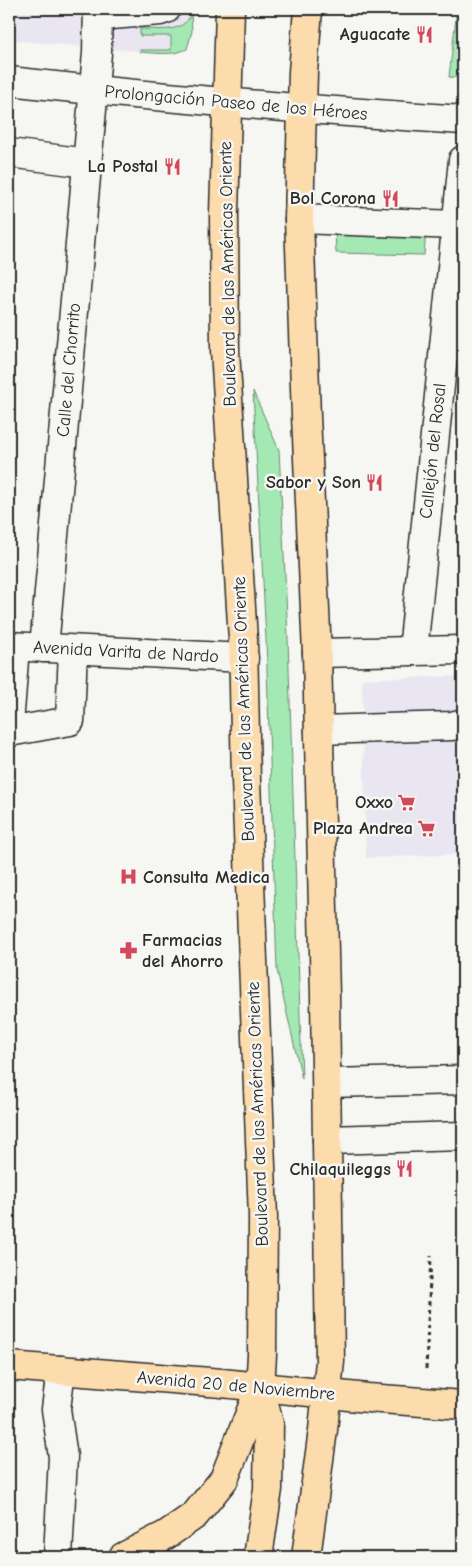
<svg xmlns="http://www.w3.org/2000/svg" width="472" height="1566" viewBox="0 0 472 1566" font-family="'Comic Neue',sans-serif">
<style>
.built{fill:#e9e6f1}
.green{fill:#a4e8b4;stroke:#688a70}
.lines{fill:none;stroke-linecap:round;stroke-linejoin:round}
.minor-casing{stroke:#2b2b2b;stroke-width:31}
.major-casing{stroke:#2b2b2b;stroke-width:31}
.path{stroke:#2b2b2b;stroke-width:3;stroke-dasharray:4 4;stroke-linecap:butt}
.minor{stroke:#f6f6f2;stroke-width:28}
.major{stroke:#fcdcac;stroke-width:28}
.labels{text-anchor:middle;dominant-baseline:central;stroke-width:5;stroke-linejoin:round;paint-order:stroke}
.poi-label{font-size:18px;font-weight:bold;fill:#2b2b2b;stroke:#f6f6f2;text-anchor:end}
.street-label{font-size:18px;fill:#2b2b2b;stroke:#f6f6f2}
</style>
<rect width="100%" height="100%" fill="#f6f6f2"/>
<filter id="ink" filterUnits="userSpaceOnUse"><feTurbulence type="fractalNoise" baseFrequency=".02" numOctaves="2"/><feDisplacementMap in="SourceGraphic" scale="10" xChannelSelector="R" yChannelSelector="G"/><feConvolveMatrix kernelMatrix="1 2 1 2 8 2 1 2 1" color-interpolation-filters="sRGB"/></filter>
<g filter="url(#ink)">
<!-- built -->
<g class="built">
<polygon points="9,9 190,9 192,31 190,41 187,49 179,53 170,54 9,40"/>
<polygon points="463,676 463,854 366,858 362,679"/>
</g>
<!-- green -->
<g class="green">
<polygon points="457,9 463,9 463,78 449,77"/>
<path d="M 191,14 L 192,31 L 187,49 C 172,56 156,53 140,52 L 140,50 L 171,50 L 171,36 L 140,36 L 140,29 C 158,29 183,34 191,14 Z"/>
<polygon points="335,228 426,230 424,255 336,253"/>
<polygon points="253,391 279,450 288,638 302,1079 277,970 266,639"/>
</g>
<g class="lines">
<defs>
<g id="minor">
<polyline points="99,16 160,11 166,9"/>
<path d="M 9,81 C 160,98 311,110 463,120"/>
<polyline points="9,153 87,163"/>
<polyline points="299,219 457,225"/>
<polyline points="9,646 244,658"/>
<polyline points="44,648 97,53 98,9"/>
<polyline points="413,651 463,160"/>
<polyline points="317,653 463,650"/>
<polyline points="9,725 15,647"/>
<polyline points="319,730 452,726 463,723"/>
<polyline points="9,732 70,721 73,650"/>
<polyline points="327,1083 463,1080"/>
<polyline points="327,1140 463,1136"/>
<polyline points="58,1557 63,1457 56,1409 61,1370"/>
</g>
<g id="major">
<polyline points="230,9 224,214 225,350 243,640 246,780 263,1217 262,1355 260,1388 269,1424 268,1489 258,1557"/>
<polyline points="9,1366 222,1383 368,1398 463,1405"/>
<polyline points="123,1557 166,1535 195,1515 224,1479 260,1388"/>
<polyline points="306,1557 323,1430 330,1361 325,996 317,653 306,416 299,219 303,72 308,9"/>
</g>
</defs>
<!-- minor casing -->
<use href="#minor" class="minor-casing"/>
<!-- major casing -->
<use href="#major" class="major-casing"/>
<!-- path -->
<polyline class="path" points="426,1369 431,1256"/>
<!-- minor -->
<use href="#minor" class="minor"/>
<!-- major -->
<use href="#major" class="major"/>
</g>
</g>
<!-- icons -->
<defs>
<symbol id="restaurant-bare" viewBox="-9 -9 18 18"><path d="M-5-6h1v4h1v-4h1v4h1v-4h1v5L-1.5 .5V6h-2V.5L-5-1ZM5-6V6H3V1.5H1.5Q1.5-4 5-6Z" fill="#d1495b" stroke="#f6f6f2" stroke-width="2.5" paint-order="stroke"/></symbol>
<symbol id="supermarket-bare" viewBox="-9 -9 18 18"><path d="M-6-5.5h2.5l.6 2H6L4.5 2H-2.5L-4.4-4H-6ZM-1.5 3.2a1.3 1.3 0 1 0 .1 0ZM3 3.2a1.3 1.3 0 1 0 .1 0Z" fill="#d1495b" stroke="#f6f6f2" stroke-width="2.5" paint-order="stroke"/></symbol>
<symbol id="hospital-bare" viewBox="-9 -9 18 18"><path d="M-5-5h3v3.5h4V-5h3V5h-3V1.5h-4V5h-3Z" fill="#d1495b" stroke="#f6f6f2" stroke-width="2.5" paint-order="stroke"/></symbol>
<symbol id="pharmacy-bare" viewBox="-9 -9 18 18"><path d="M-2-6h4v4h4v4h-4v4h-4v-4h-4v-4h4Z" fill="#d1495b" stroke="#f6f6f2" stroke-width="2.5" paint-order="stroke"/></symbol>
</defs>
<g fill-rule="evenodd">
<use href="#restaurant-bare" x="412" y="22" width="25" height="25"/>
<use href="#restaurant-bare" x="160" y="154" width="25" height="25"/>
<use href="#restaurant-bare" x="378" y="186" width="25" height="25"/>
<use href="#restaurant-bare" x="362" y="470" width="25" height="25"/>
<use href="#supermarket-bare" x="394" y="790" width="25" height="25"/>
<use href="#supermarket-bare" x="414" y="816" width="25" height="25"/>
<use href="#hospital-bare" x="116" y="864" width="25" height="25"/>
<use href="#pharmacy-bare" x="116" y="938" width="25" height="25"/>
<use href="#restaurant-bare" x="392" y="1156" width="25" height="25"/>
</g>
<g class="labels">
<!-- poi labels -->
<g class="poi-label">
<text x="410" y="34">Aguacate</text>
<text x="158" y="166">La Postal</text>
<text x="376" y="198">Bol Corona</text>
<text x="361" y="482">Sabor y Son</text>
<text x="393" y="802">Oxxo</text>
<text x="413" y="828">Plaza Andrea</text>
<text x="143" y="877" text-anchor="start">Consulta Medica</text>
<text x="142" y="940" text-anchor="start">Farmacias<tspan x="142" dy="21">del Ahorro</tspan></text>
<text x="391" y="1169">Chilaquileggs</text>
</g>
<!-- street labels -->
<g class="street-label">
<text transform="translate(236 103) rotate(5)">Prolongación Paseo de los Héroes</text>
<text transform="translate(228 274) rotate(-91)">Boulevard de las Américas Oriente</text>
<text transform="translate(69 370) rotate(-85)">Calle del Chorrito</text>
<text transform="translate(433 451) rotate(-84)">Callejón del Rosal</text>
<text transform="translate(126 652) rotate(3)">Avenida Varita de Nardo</text>
<text transform="translate(244 709) rotate(-92)">Boulevard de las Américas Oriente</text>
<text transform="translate(258 1114) rotate(-92)">Boulevard de las Américas Oriente</text>
<text transform="translate(236 1386) rotate(5)">Avenida 20 de Noviembre</text>
</g>
</g>
<!-- margin -->
<rect width="472" height="1566" fill="none" stroke="#f6f6f2" stroke-width="30"/>
<rect x="15" y="15" width="442" height="1536" fill="none" stroke="#2b2b2b" stroke-width="2" filter="url(#ink)"/>
</svg>
